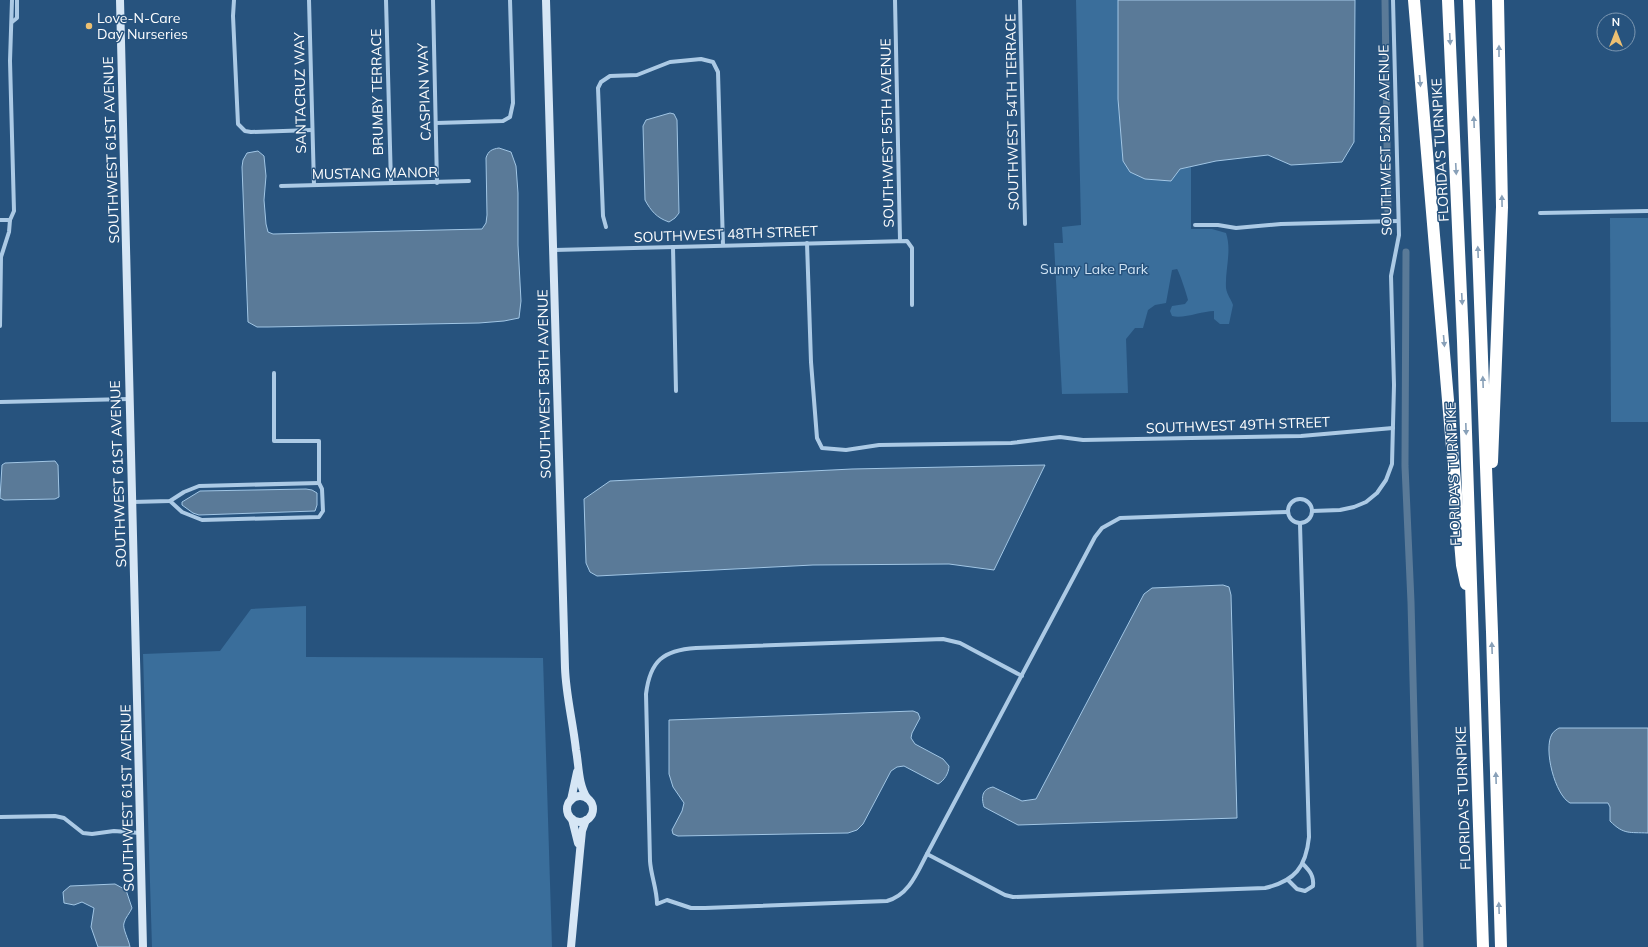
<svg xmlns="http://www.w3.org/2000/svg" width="1648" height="947" viewBox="0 0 1648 947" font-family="Mulish,sans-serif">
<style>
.green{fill:#3a6e9b}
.water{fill:#5a7a98;stroke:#a1c6e5}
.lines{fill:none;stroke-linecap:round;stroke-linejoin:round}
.canal{stroke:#5a7a98;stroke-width:7}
.street{stroke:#accae5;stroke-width:4}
.secondary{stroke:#d6e6f5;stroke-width:8}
.highway{stroke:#fff;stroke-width:12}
.oneway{fill:#88a0b8}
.poi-dot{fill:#edc072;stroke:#27537e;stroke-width:1.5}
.labels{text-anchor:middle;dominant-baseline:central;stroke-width:3;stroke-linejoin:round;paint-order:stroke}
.poi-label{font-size:14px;fill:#fff;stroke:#27537e;text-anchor:start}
.street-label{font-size:14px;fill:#fff;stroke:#27537e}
.park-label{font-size:14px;fill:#cfe3f4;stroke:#27537e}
</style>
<rect width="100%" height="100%" fill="#27537e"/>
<!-- green -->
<g class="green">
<path d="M 1076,0 L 1118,0 L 1118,99 L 1123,161 L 1180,169 L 1191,167 L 1191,229 L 1212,229 L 1226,233 C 1232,251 1225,269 1226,288 C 1227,295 1231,299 1233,305 L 1229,324 L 1220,324 L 1214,319 L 1214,311 C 1202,311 1184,319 1172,316 L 1170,311 L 1172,306 L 1185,304 L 1188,300 C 1187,295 1179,271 1177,269 L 1172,270 L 1166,303 L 1155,305 L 1148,310 L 1143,328 L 1135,328 L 1126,339 L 1128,393 L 1062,394 L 1054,243 L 1063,243 L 1062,227 L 1081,225 Z"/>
<polygon points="1610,218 1648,218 1648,422 1611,422"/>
<polygon points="306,606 306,657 543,658 552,947 152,947 143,654 220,651 251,609"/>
</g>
<!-- water -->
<g class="water">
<polygon points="1118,0 1355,0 1354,142 1342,162 1291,165 1268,155 1216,161 1180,169 1171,181 1145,179 1130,172 1123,161 1118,99"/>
<path d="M 670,113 L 674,114 L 677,120 L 679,213 L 675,218 L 669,222 C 657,218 651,211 645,200 L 643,126 L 646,120 Z"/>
<path d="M 499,148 L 511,152 L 516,166 L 518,193 L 518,245 L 521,301 L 519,318 L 504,321 L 479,323 L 268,327 L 257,327 L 248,322 L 242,167 L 243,160 L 247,153 L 258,151 L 264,156 L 266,176 L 264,200 L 266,224 L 268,232 L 273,234 L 482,229 L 486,223 L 487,215 L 486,158 C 488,151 492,149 499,148 Z"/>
<polygon points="55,461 58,465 59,497 55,499 4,500 0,498 2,465 5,463"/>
<polygon points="1045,465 994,570 949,564 813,565 597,576 590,572 586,563 584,499 610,481 852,469"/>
<polygon points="306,489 312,490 317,493 317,505 315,511 199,515 193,513 182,505 182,502 200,491"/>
<path d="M 1223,585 L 1229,587 L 1231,595 L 1237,818 L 1018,825 L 984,807 C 981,797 982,789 993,787 L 1022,801 L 1036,799 L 1144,594 L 1152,588 Z"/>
<path d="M 913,711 L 918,713 L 920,718 L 912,733 L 911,738 L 915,744 L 943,759 L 949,766 C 949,773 944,781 938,784 L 904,766 L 897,767 L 891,771 L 863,824 L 857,830 L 848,833 L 678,836 L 673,834 L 672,830 L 682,811 L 684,803 L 673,787 L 669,774 L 669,720 Z"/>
<path d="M 1559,728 L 1648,728 L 1648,833 C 1629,832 1624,835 1610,821 L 1610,807 L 1608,803 L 1570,803 C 1555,795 1543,749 1552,734 C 1553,732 1557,729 1559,728 Z"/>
<path d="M 115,884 L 126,890 L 132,908 C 130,913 125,918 124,923 C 122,928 129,940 130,947 L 98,947 L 91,927 L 94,908 L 82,902 L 74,905 L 64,903 L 63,892 L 70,886 Z"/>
</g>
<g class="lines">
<!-- canal -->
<g class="canal">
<polyline points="1385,0 1388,213"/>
<polyline points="1406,252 1405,466 1411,602 1420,947"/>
</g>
<!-- street -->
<g class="street">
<polyline points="234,0 233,16 238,124 245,131 251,132 312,130"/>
<polyline points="309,0 314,185"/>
<polyline points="386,0 391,183"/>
<polyline points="433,0 437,183"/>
<polyline points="895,0 900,240"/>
<polyline points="1020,0 1025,224"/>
<polyline points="12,22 17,18 17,0"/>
<polyline points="436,123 503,121 510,117 513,103 510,0"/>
<polyline points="281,186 469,181"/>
<polyline points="1540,213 1648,211"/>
<polyline points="0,220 10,220"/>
<polyline points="1195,225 1218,225 1236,228 1281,224 1398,221"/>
<polyline points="606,227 603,216 598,88 601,82 610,76 637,75 670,62 701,59 713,62 718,72 723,245"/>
<polyline points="807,243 811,362 817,438 822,448 846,450 879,445 1011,443 1060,437 1083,440 1301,436 1393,428"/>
<polyline points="673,247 676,391"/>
<polyline points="554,250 907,241 912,248 912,305"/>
<polyline points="0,326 1,257 9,232 10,220 14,211 10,61 12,0"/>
<polyline points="0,402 129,399"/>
<circle cx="1300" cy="511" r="12"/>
<polyline points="170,501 182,512 202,520 319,517 323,511 322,489 319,483 319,441 274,441 274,373"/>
<polyline points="132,502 170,501 184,492 199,486 319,483"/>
<polyline points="1312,511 1340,510 1354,507 1366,502 1377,493 1386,480 1392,464 1394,385 1391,276 1399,235 1393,0"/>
<path d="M 1022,676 L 960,643 L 943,639 L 696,648 C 663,650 650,661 646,694 L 650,861 C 651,876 657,889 657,904 L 667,900 L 691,908 L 705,908 L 887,901 C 909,895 917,873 927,854 L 1095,537 L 1102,528 L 1120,518 L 1287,512"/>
<polyline points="0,817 55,816 64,818 83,833 92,834 114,831 140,833"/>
<path d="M 927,854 L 1005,895 L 1013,897 L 1265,888 C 1295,881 1306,867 1309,837 L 1300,524"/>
<path d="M 1288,880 L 1297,889 L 1305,891 L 1313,886 C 1314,876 1310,871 1303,864"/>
</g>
<!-- secondary -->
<g class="secondary">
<polyline points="120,0 143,947"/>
<path d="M 546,0 L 565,668 C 566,696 573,722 576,750 C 579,766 578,784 587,798"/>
<circle cx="580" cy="809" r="13"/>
<polyline points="571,800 577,772"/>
<polyline points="572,819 578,843"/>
<polyline points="571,947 580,851 582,831 586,820"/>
</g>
<!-- highway -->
<g class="highway">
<polyline points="1414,0 1462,565 1466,584"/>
<polyline points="1448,0 1463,341 1483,947"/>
<polyline points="1469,0 1492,632 1501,947"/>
<polyline points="1492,462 1502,207 1498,0"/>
</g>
</g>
<!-- one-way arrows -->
<defs><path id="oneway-solid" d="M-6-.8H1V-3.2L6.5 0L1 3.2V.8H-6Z"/></defs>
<g class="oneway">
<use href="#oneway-solid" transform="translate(1450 39) rotate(87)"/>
<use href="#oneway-solid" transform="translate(1499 51) rotate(-90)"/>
<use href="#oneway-solid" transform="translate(1420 81) rotate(85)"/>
<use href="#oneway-solid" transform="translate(1474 122) rotate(-92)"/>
<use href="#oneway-solid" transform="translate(1456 169) rotate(87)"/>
<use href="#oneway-solid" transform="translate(1502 201) rotate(-91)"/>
<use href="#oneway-solid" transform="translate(1478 252) rotate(-92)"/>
<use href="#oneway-solid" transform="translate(1462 299) rotate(87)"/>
<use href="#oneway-solid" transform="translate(1444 341) rotate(85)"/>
<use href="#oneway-solid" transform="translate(1483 382) rotate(-92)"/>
<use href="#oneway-solid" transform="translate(1466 429) rotate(88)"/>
<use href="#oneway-solid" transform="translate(1492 648) rotate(-92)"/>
<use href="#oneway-solid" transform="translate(1496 778) rotate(-92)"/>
<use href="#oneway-solid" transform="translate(1499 908) rotate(-92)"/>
</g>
<!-- markers -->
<circle class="poi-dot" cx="89" cy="26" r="4"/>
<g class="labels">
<!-- poi labels -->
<g class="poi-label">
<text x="97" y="18">Love-N-Care<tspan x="97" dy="16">Day Nurseries</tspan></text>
</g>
<!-- street labels -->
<g class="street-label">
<text transform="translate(377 92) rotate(-91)">BRUMBY TERRACE</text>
<text transform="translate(424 92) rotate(-92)">CASPIAN WAY</text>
<text transform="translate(300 93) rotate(-91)">SANTACRUZ WAY</text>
<text transform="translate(1012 112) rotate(-91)">SOUTHWEST 54TH TERRACE</text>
<text transform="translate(887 133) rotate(-91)">SOUTHWEST 55TH AVENUE</text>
<text transform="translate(1385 140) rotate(-91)">SOUTHWEST 52ND AVENUE</text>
<text transform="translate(111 150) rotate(-92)">SOUTHWEST 61ST AVENUE</text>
<text transform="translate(1440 150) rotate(-93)">FLORIDA'S TURNPIKE</text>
<text transform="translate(375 173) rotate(-1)">MUSTANG MANOR</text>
<text transform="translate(726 234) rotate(-2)">SOUTHWEST 48TH STREET</text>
<text transform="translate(544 384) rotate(-91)">SOUTHWEST 58TH AVENUE</text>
<text transform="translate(1238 425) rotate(-2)">SOUTHWEST 49TH STREET</text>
<text transform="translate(118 474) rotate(-92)">SOUTHWEST 61ST AVENUE</text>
<text transform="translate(1453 474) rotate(-92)">FLORIDA'S TURNPIKE</text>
<text transform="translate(127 798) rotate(-91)">SOUTHWEST 61ST AVENUE</text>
<text transform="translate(1463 798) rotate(-92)">FLORIDA'S TURNPIKE</text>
</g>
<!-- park labels -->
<g class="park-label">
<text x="1094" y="269">Sunny Lake Park</text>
</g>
</g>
<!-- north arrow -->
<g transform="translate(1616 32)"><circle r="19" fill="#27537e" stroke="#7d98b2"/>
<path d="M0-3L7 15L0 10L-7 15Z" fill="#edc072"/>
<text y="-6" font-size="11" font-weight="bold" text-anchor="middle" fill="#ffffff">N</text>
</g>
</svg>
